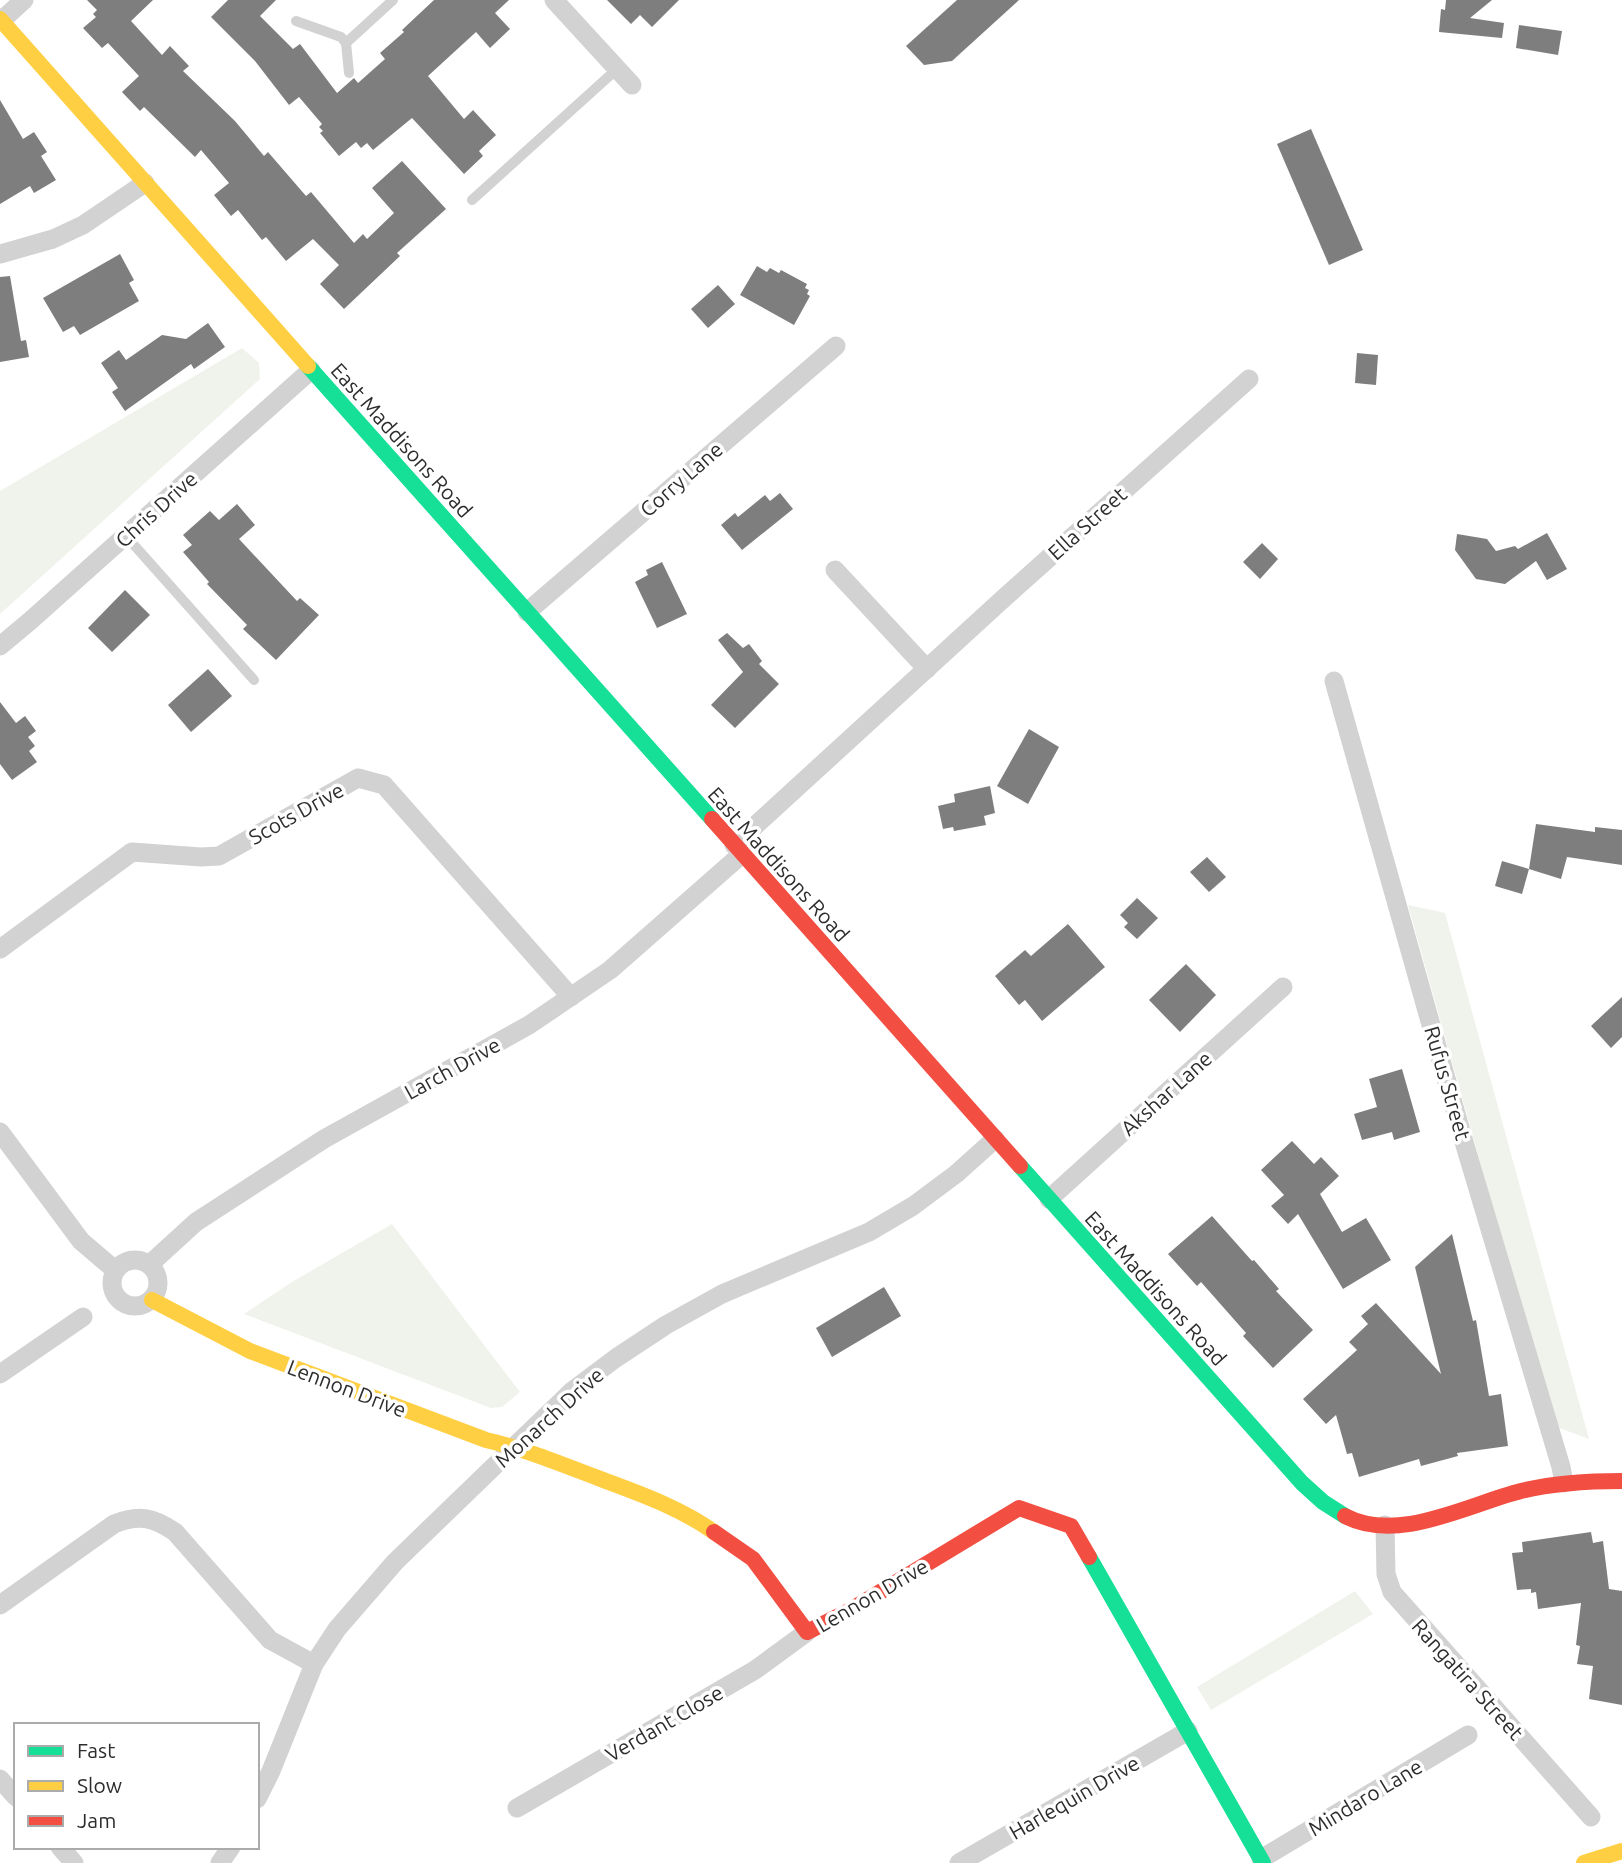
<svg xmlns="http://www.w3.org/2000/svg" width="1622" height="1863" viewBox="0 0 1622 1863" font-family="Ubuntu,sans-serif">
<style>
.green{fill:#f0f3eb}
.building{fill:#7e7e7e}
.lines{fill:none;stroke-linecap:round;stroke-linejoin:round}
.lane{stroke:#d2d2d2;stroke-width:10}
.street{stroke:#d2d2d2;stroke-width:19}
.fast{stroke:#16e098;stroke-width:16}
.slow{stroke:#ffcf43;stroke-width:16}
.jam{stroke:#f24e42;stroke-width:16}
.labels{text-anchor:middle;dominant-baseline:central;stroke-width:7;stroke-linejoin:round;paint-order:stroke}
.street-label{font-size:21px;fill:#2d2d2d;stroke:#fff}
</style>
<rect width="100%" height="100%" fill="#fff"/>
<!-- green -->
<g class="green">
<polygon points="242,348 259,363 260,379 0,614 0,491"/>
<polygon points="1408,905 1445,913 1589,1439 1554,1426"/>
<polygon points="392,1224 520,1392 502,1407 491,1408 244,1314 292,1282"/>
<polygon points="1355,1591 1373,1614 1211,1710 1197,1687"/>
</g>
<!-- building -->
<g class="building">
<polygon points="87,0 153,0 131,21 162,55 170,46 189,66 183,71 235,121 264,156 268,152 306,196 311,192 354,243 363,234 367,239 394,213 372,188 402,161 446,209 397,253 400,256 344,309 320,284 339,265 313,239 286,261 266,237 262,240 238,210 231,216 214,195 229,183 201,150 195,157 144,107 140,111 122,92 139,76 108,43 102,48 83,28 96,17 93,14 97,10"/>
<polygon points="228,0 276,0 260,16 293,49 300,44 337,93 354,78 358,83 385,59 380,53 404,32 402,30 434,0 509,0 495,13 510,29 490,48 476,32 428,76 464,119 473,110 496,135 479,151 483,156 464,174 412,118 373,150 367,143 361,148 356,142 339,156 320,133 323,131 319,127 322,124 299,97 289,105 255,61 211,17"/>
<polygon points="607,0 679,0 652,27 640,15 631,24"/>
<polygon points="957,0 1019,0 952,61 924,65 906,46"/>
<polygon points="1446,0 1492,0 1470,18 1504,23 1502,38 1439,32 1441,9 1445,10"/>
<polygon points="1519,25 1562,31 1558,55 1516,48"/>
<polygon points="0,100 23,139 34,132 47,152 41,156 56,180 34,193 30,186 0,204"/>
<polygon points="1311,129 1363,250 1329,265 1277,144"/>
<polygon points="120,254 134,280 129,283 139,301 80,335 74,326 63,332 43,298"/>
<polygon points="757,266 767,272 770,268 779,273 781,270 807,284 805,288 809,290 807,294 810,296 794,325 740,295"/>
<polygon points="10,276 21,341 26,340 29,357 0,362 0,277"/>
<polygon points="718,285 735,304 708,328 691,309"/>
<polygon points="208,323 225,347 194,369 191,364 125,411 112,392 118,388 101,363 119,350 126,360 162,335 186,339"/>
<polygon points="1357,353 1378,355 1376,385 1355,383"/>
<polygon points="780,493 793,509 742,550 721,525 735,513 738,517 765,495 770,501"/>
<polygon points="237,504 255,525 239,539 297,601 300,598 319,615 276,660 243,629 247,625 207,584 209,582 183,552 192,545 183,535 210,511 219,520"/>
<polygon points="1547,533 1567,569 1547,580 1536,561 1505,584 1476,579 1455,550 1457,534 1487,539 1496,551 1515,546 1518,549"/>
<polygon points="1262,543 1278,559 1260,579 1243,562"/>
<polygon points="662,562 687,614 657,628 635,582 648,575 646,570"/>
<polygon points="125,590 150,615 112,652 88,628"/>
<polygon points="727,633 743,648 749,644 762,661 759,664 779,684 735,728 711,705 743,672 718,640"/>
<polygon points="208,669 232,696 191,732 168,705"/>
<polygon points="0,702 16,723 25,716 36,731 28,737 35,746 29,751 37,762 12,780 0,764"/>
<polygon points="1029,729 1059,747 1028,804 997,786"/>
<polygon points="990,786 995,813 984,816 986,825 954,831 953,827 943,829 938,806 955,802 954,794"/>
<polygon points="1536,824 1595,832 1595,827 1622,830 1622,865 1567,857 1561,879 1529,869 1522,894 1495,886 1502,861 1529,869"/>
<polygon points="1207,857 1226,877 1209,892 1190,872"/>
<polygon points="1137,898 1158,918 1137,939 1124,927 1128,923 1120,915"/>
<polygon points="1068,924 1105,967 1042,1021 1025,1000 1019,1005 995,976 1025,950 1031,956"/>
<polygon points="1186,964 1216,995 1180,1032 1149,1000"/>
<polygon points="1622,997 1622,1037 1611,1048 1591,1026"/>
<polygon points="1402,1069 1420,1132 1394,1140 1392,1132 1362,1140 1354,1114 1377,1107 1369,1079"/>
<polygon points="1292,1141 1314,1164 1321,1157 1339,1176 1320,1194 1342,1232 1366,1218 1391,1260 1343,1289 1298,1214 1288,1224 1271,1206 1284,1195 1261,1170"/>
<polygon points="1212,1216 1252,1261 1254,1260 1279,1289 1276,1291 1313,1330 1273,1368 1243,1336 1246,1333 1201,1282 1197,1286 1168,1254"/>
<polygon points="1452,1234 1473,1321 1476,1320 1489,1396 1501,1394 1508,1446 1457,1453 1458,1456 1421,1466 1419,1459 1359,1477 1352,1453 1347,1454 1336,1415 1326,1424 1303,1399 1357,1350 1349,1342 1368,1324 1361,1316 1376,1303 1441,1374 1415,1267"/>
<polygon points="884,1287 901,1316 832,1357 816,1328"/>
<polygon points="1591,1532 1593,1543 1603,1541 1609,1589 1622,1591 1622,1705 1589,1699 1593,1666 1577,1664 1580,1646 1576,1645 1581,1603 1538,1609 1536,1592 1531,1593 1531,1589 1517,1590 1512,1553 1523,1552 1522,1542"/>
</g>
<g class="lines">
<!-- lane -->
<g class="lane">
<polyline points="296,21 341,37 346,43 349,73"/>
<polyline points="346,43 393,0"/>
<polyline points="472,200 617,69"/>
<polyline points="126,536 254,680"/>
</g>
<!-- street -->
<g class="street">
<polyline points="554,0 632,85"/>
<polyline points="1,21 24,0"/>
<polyline points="0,254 53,239 83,225 145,183"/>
<polyline points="835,570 927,669"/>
<polyline points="527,612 836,346"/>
<polyline points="0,646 30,621 311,370"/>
<polyline points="1334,681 1464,1142 1561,1467 1564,1483"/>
<polyline points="734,845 1004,598 1249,379"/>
<polyline points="0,949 132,852 201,857 219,856 358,778 384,785 571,997"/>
<polyline points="0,1132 81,1241 115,1270"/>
<polyline points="1049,1199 1283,987"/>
<circle cx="135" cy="1283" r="23"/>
<polyline points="150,1264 196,1222 324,1139 529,1025 610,970 742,854"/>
<polyline points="0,1374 83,1317"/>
<polyline points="1385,1525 1386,1574 1392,1592 1591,1817"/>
<path d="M 0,1605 L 114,1524 C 138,1514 153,1517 175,1532 L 270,1640 L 314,1664"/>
<polyline points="0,1779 16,1797"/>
<polyline points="257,1799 271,1771 314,1664 337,1629 395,1562 572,1391 616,1358 666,1325 722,1294 869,1232 913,1206 956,1174 995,1139"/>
<polyline points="517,1808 755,1670 807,1632"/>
<polyline points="60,1847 74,1863"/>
<polyline points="1261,1859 1468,1735"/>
<polyline points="220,1863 231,1847"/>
<polyline points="959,1863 1188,1731"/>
</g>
<!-- fast -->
<g class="fast">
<polyline points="308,366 712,819"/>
<polyline points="1020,1166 1302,1483 1323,1502 1345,1516"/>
<polyline points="1089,1557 1263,1863"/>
</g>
<!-- slow -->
<g class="slow">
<polyline points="0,19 308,366"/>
<path d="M 152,1300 L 250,1351 L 486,1440 C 525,1449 561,1464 598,1478 C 638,1493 679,1507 714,1532"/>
<polyline points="1584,1863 1622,1851"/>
</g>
<!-- jam -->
<g class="jam">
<polyline points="712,819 1020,1166"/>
<path d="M 1345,1516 C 1398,1544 1469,1504 1521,1491 C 1554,1483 1588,1481 1622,1481"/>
<polyline points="714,1532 753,1559 807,1632 847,1612 1019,1508 1071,1526 1089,1557"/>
</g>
</g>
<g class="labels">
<!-- street labels -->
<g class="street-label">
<text transform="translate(402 440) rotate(48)">East Maddisons Road</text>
<text transform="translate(681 479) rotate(-41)">Corry Lane</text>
<text transform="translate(156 509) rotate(-42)">Chris Drive</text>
<text transform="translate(1087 523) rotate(-42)">Ella Street</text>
<text transform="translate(296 813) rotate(-29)">Scots Drive</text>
<text transform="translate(779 864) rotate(48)">East Maddisons Road</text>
<text transform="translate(452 1068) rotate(-29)">Larch Drive</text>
<text transform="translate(1448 1083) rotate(74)">Rufus Street</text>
<text transform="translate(1166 1093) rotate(-42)">Akshar Lane</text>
<text transform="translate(1156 1288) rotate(48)">East Maddisons Road</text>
<text transform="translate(347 1388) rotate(21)">Lennon Drive</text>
<text transform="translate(549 1417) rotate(-42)">Monarch Drive</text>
<text transform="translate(872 1595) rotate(-30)">Lennon Drive</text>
<text transform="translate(1468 1679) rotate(48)">Rangatira Street</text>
<text transform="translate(664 1723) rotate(-30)">Verdant Close</text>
<text transform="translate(1074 1797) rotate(-30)">Harlequin Drive</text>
<text transform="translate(1365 1797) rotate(-31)">Mindaro Lane</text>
</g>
</g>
<!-- legend -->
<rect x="14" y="1723" width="245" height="126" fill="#ffffff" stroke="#ababab" stroke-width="2"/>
<rect x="28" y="1746" width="35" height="10" fill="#16e098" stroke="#ababab" stroke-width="2"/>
<text x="77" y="1758" font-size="21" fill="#2d2d2d">Fast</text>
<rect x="28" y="1781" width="35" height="10" fill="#ffcf43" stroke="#ababab" stroke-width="2"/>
<text x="77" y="1793" font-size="21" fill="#2d2d2d">Slow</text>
<rect x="28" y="1816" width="35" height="10" fill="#f24e42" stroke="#ababab" stroke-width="2"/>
<text x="77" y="1828" font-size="21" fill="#2d2d2d">Jam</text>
</svg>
